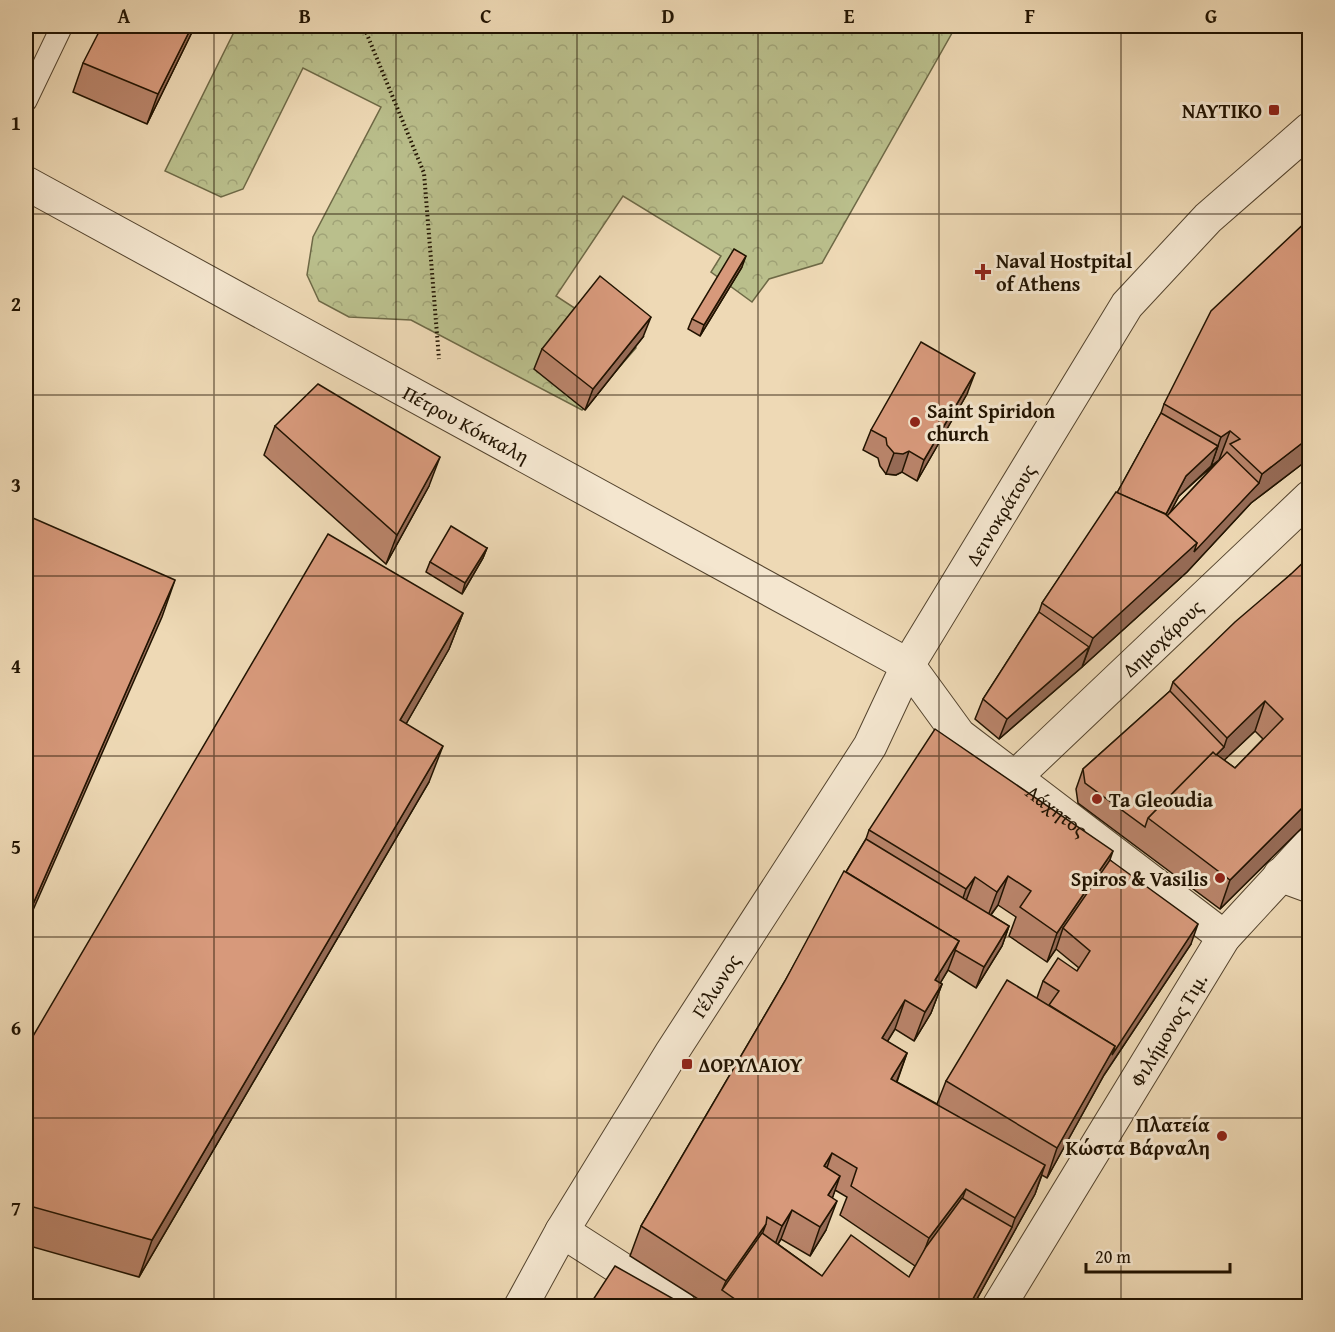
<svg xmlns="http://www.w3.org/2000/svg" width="1335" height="1332" viewBox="0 0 1335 1332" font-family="'Gentium Book Plus',serif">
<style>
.park{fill:url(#park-crowns);stroke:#6e6946;stroke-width:1.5}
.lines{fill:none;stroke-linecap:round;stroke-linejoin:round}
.service-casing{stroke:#54442e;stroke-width:23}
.minor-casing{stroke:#54442e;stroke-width:35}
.tertiary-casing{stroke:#54442e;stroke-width:35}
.path{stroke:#211301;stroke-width:4;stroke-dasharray:1.5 3;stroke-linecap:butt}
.service{stroke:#f4e6cf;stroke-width:21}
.minor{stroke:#f4e6cf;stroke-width:33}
.tertiary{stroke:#f4e6cf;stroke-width:33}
.wall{fill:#b9846a;stroke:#211301;stroke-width:1.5;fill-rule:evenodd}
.shaded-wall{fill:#966b56;stroke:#211301;stroke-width:1.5}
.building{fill:#d7997b;stroke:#211301;stroke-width:1.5}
.grid{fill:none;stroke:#211301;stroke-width:1.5;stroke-opacity:0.55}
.poi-dot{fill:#8f2418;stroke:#f4e6cf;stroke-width:2}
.labels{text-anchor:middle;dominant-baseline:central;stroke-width:6;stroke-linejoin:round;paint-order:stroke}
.poi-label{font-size:20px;font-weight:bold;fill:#211301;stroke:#f4e6cf;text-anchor:start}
.street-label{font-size:20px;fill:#211301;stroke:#f4e6cf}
.neatline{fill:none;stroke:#211301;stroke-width:2}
.grid-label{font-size:20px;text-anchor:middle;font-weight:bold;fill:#211301}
</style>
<defs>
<pattern id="park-crowns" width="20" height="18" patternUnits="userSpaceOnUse" patternTransform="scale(1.5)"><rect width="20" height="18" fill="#babf8c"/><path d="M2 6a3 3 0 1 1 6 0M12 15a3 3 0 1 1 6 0" fill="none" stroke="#a0a377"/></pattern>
</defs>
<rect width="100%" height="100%" fill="#eed9b5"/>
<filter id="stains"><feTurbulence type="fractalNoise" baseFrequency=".00333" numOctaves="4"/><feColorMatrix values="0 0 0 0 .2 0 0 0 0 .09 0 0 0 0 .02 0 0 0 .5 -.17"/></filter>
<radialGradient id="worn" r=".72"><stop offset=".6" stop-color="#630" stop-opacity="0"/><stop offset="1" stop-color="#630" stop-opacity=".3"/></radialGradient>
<!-- park -->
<polygon class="park" points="237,26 956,26 822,263 769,279 752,302 711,272 721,256 623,196 556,296 636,348 582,410 411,320 349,317 319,301 307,275 313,237 381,107 303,68 243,189 221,197 165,171"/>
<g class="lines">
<defs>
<polyline id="service" points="26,101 62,26"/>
<g id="minor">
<path id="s1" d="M 908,665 L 959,735 L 1224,937"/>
<path id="s2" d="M 1014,778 L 1310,497"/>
<polyline points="1280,875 1310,886"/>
<polyline points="562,1231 679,1306"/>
<path id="s3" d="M 999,1306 L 1224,937 L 1310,844"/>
</g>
<g id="tertiary">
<path id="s4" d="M 26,183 L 908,665"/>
<path id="s5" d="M 521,1306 L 562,1231 L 672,1052 L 870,746 L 908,665 L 1127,305 L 1208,218 L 1310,129"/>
</g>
</defs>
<!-- service casing -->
<use href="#service" class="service-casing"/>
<!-- minor casing -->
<use href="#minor" class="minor-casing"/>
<!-- tertiary casing -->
<use href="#tertiary" class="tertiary-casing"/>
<!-- path -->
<polyline class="path" points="355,26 366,32 424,173 439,359"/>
<!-- service -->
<use href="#service" class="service"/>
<!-- minor -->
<use href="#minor" class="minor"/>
<!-- tertiary -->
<use href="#tertiary" class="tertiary"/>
</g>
<!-- wall -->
<g class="wall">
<polygon points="195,26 147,124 73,92 83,63"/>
<path d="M 1310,218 L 1310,458 L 1251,503 L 1187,572 L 1082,667 L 999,739 L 975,719 L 983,699 L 1039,612 L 1042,603 L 1117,493 L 1161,413 L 1164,404 ZM 1219,460 L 1169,514 L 1179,496 Z"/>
<polygon points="742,267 700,336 688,329 692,319"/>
<polygon points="643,337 585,410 534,369 542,349"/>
<polygon points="967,394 917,481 902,472 896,475 886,474 880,466 878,458 863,450 871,430"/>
<polygon points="275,426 429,486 386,564 264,455"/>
<polygon points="487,548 483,558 462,594 426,572 430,562"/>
<path d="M 1290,575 L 1297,831 L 1220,909 L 1078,803 L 1076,789 L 1083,769 L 1170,691 L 1173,682 ZM 1255,731 L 1263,739 L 1235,768 L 1224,760 Z"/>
<polygon points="463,613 449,649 406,724 429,782 139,1277 26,1245 26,1048"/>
<path d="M 869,830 L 1110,860 L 1191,944 L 1104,1075 L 1047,1178 L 1042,1175 L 1035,1194 L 973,1306 L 709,1306 L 630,1256 L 641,1226 L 785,981 L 846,872 L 866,839 ZM 998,905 L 1016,917 L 1009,936 L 1047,962 L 1056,949 L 1079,968 L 1077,971 L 1043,981 L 1037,998 L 946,1081 L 937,1104 L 897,1082 L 907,1053 L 887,1042 L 895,1029 L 914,1041 L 931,1013 L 942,984 L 940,983 L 948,970 L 976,988 L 1002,946 L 1009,926 L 991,915 ZM 835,1190 L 847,1197 L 840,1215 L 915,1266 L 909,1277 L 822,1276 L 778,1244 L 781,1239 L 810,1256 L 826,1230 L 832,1198 Z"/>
</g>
<!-- shaded-wall -->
<g class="shaded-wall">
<polygon points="192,26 195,26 147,124 158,94"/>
<polygon points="746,256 742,267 700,336 704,325"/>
<polygon points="651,317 643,337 585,410 593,389"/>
<polygon points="975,373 967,394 917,481 924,460"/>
<polygon points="1230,431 1219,460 1211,466 1221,437"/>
<polygon points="1310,437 1310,458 1251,503 1187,572 1082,667 1093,638 1259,483 1262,474"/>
<polygon points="1218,446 1211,466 1179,496 1164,524 1162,522 1186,476"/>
<polygon points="909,451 902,472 896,475 886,474 894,453"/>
<polygon points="440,457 429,486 386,564 397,535"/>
<polygon points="487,548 483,558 462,594 465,583"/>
<polygon points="175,580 162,617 26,926 26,920"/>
<polygon points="463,613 449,649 387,757 400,720"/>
<polygon points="1089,647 1082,667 999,739 1007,719"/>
<polygon points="1265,701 1255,731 1217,767 1151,821 1224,747 1227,738"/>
<polygon points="443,746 429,782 139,1277 152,1240"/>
<polygon points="1310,800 1310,820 1220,909 1230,880"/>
<polygon points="1113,851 1103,880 1063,928 1056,949 1047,962 1057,933"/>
<polygon points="1008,876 998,905 986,921 997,892"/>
<polygon points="975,877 964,906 956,919 966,889"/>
<polygon points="1198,924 1191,944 1104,1075 1047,1178 1057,1148 1115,1046"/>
<polygon points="1009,926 1002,946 976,988 984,967"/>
<polygon points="959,941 948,970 925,1009 935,980"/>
<polygon points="942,984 931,1013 914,1041 925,1012"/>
<polygon points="905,1000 895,1029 871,1068 882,1038"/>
<polygon points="907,1053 896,1083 891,1079"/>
<polygon points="832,1153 822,1182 824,1166"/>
<polygon points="1045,1165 1035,1194 973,1306 969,1306 1012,1227 1015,1218"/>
<polygon points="840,1176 830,1205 828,1195"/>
<polygon points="966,1189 955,1218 918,1268 929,1238"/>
<polygon points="837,1201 826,1230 810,1256 820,1227"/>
<polygon points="792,1210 781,1239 771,1255 782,1226"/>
<polygon points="766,1224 755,1253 722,1290 726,1281"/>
</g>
<!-- building -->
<g class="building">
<polygon points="102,26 192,26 158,94 83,63"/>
<polygon points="1310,218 1310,437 1262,474 1230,444 1240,439 1230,431 1221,437 1164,404 1211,311"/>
<polygon points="734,249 746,256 704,325 692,319"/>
<polygon points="600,276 651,317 593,389 542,349"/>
<polygon points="921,342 975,373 924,460 909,451 903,454 894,453 887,445 886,438 871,430"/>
<polygon points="318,384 440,457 397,535 275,426"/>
<polygon points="1161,413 1218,446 1186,476 1166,514 1117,493"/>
<polygon points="1227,452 1259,483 1194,552 1197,543 1167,516"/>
<polygon points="1116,492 1165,514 1197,543 1093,638 1042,603"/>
<polygon points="26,515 175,580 26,920"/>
<polygon points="451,526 487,548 465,583 430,562"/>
<polygon points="328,534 463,613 400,720 443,746 152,1240 26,1205 26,1048"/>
<polygon points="1310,556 1310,800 1230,880 1148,818 1213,752 1235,768 1283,719 1265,701 1227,738 1173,682 1235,622 1290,575"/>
<polygon points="1039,612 1089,647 1007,719 983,699"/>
<polygon points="1170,691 1224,747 1216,755 1213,752 1148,818 1145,827 1085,783 1083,769"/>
<polygon points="935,729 1113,851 1057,933 1020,907 1031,891 1008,876 997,892 975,877 966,889 869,830"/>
<polygon points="866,839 1009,926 984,967 955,950 959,941 846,872"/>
<polygon points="1110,860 1198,924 1112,1055 1115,1046 1049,1005 1059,991 1043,981 1058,958 1077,971 1090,951 1063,928"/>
<polygon points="844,871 959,941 935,980 942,984 925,1012 905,1000 882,1038 907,1053 891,1079 1045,1165 1015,1218 966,1189 929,1238 851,1186 857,1168 832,1153 824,1166 840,1176 828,1195 837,1201 820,1227 792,1210 782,1226 767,1217 766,1224 726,1281 641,1226 785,981"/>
<polygon points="1007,980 1115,1046 1057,1148 946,1081"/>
<polygon points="962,1198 1012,1227 969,1306 745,1306 722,1290 762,1233 822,1276 851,1235 909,1277 926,1247"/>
<polygon points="615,1266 686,1306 589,1306"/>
</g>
<!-- grid -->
<path class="grid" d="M 214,26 L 214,1306M 396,26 L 396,1306M 577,26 L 577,1306M 758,26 L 758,1306M 939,26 L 939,1306M 1121,26 L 1121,1306M 26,214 L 1310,214M 26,395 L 1310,395M 26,576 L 1310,576M 26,756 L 1310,756M 26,937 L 1310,937M 26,1118 L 1310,1118"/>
<!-- markers -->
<g class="poi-dot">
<rect x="1268" y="104" width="12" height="12" rx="3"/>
<path d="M980 263h6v6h6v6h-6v6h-6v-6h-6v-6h6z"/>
<circle cx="915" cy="422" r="6"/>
<circle cx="1097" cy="799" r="6"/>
<circle cx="1220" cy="878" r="6"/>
<rect x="681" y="1058" width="12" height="12" rx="3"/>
<circle cx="1222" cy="1136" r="6"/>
</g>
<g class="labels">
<!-- poi labels -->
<g class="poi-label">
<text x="1262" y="110" text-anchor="end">ΝΑΥΤΙΚΟ</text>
<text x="996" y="260">Naval Hostpital<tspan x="996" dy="23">of Athens</tspan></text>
<text x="927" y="410">Saint Spiridon<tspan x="927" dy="23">church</tspan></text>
<text x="1109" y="799">Ta Gleoudia</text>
<text x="1208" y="878" text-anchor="end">Spiros &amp; Vasilis</text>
<text x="699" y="1064">ΔΟΡΥΛΑΙΟΥ</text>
<text x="1210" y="1124" text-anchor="end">Πλατεία<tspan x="1210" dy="23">Κώστα Βάρναλη</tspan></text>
</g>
<!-- street labels -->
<g class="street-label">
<text stroke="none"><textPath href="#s4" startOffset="502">Πέτρου Κόκκαλη</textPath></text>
<text stroke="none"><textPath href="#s5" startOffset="926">Δεινοκράτους</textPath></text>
<text stroke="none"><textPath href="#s2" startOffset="204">Δημοχάρους</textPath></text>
<text stroke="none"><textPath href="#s1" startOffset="210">Λάχητος</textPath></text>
<text stroke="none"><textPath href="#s5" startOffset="375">Γέλωνος</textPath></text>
<text stroke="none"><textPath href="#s3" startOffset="324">Φιλήμονος Τιμ.</textPath></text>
</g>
</g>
<!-- margin -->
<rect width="1335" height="1332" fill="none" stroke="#eed9b5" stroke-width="66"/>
<!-- scale -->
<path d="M1086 1263v9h144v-9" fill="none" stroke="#211301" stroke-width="3"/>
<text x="1095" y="1263" font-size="18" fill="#211301" stroke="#f4e6cf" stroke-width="4.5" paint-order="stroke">20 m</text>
<rect x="33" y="33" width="1269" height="1266" class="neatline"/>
<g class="grid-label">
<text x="124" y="23">A</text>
<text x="305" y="23">B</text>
<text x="486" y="23">C</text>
<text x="668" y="23">D</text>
<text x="849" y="23">E</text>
<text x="1030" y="23">F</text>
<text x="1211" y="23">G</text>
<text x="16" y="130">1</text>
<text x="16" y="311">2</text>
<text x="16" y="492">3</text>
<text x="16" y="673">4</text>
<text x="16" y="854">5</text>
<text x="16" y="1035">6</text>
<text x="16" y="1215">7</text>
</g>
<rect width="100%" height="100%" filter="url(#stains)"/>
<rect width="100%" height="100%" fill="url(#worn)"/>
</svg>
